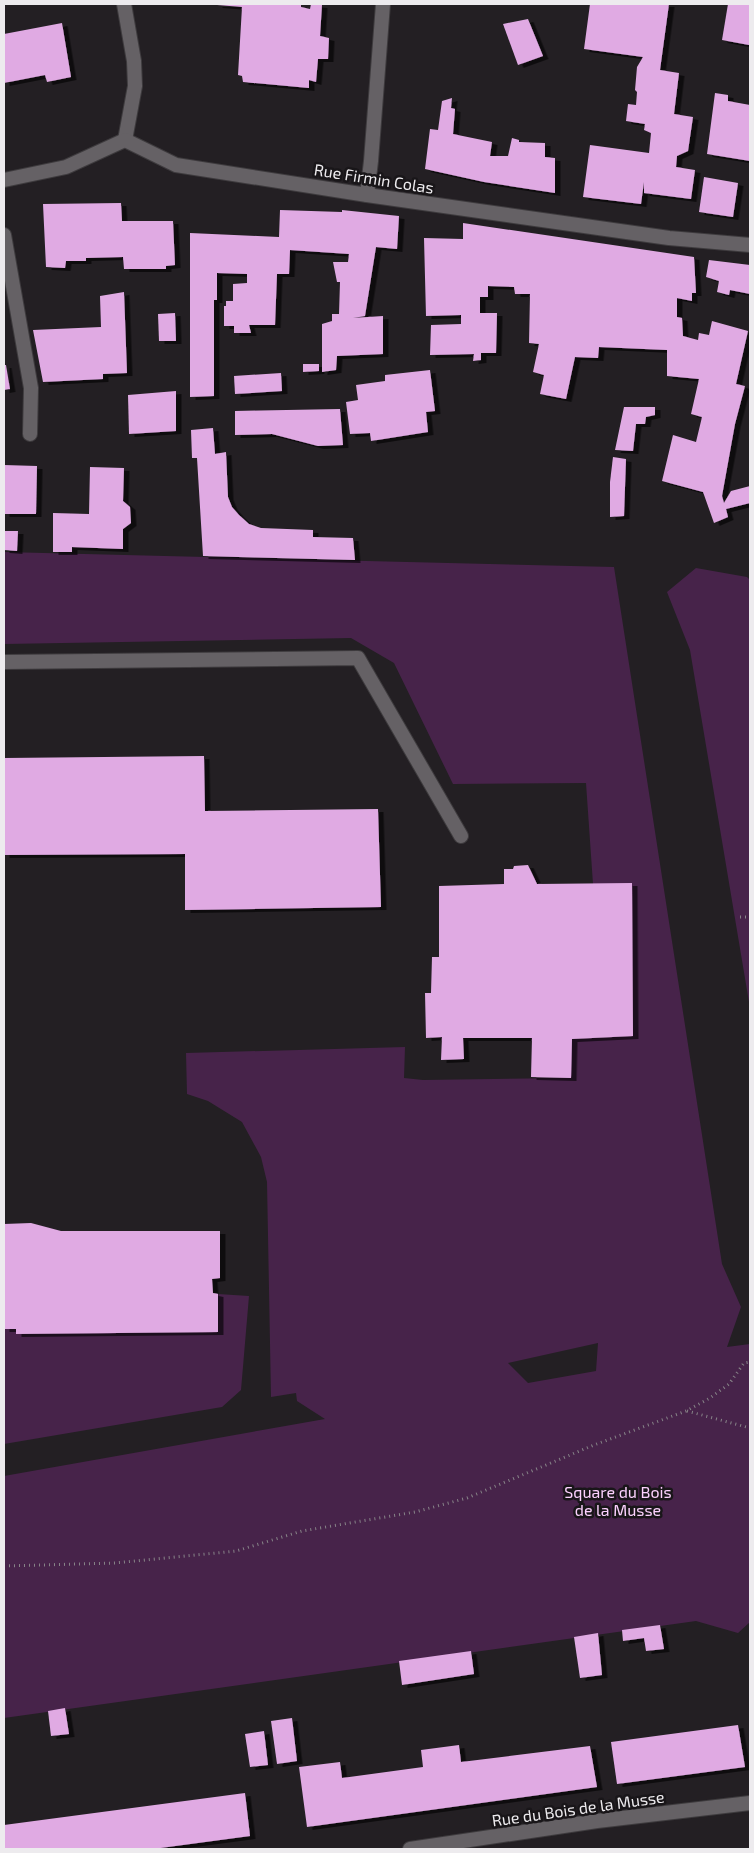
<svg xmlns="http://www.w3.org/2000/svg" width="754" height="1853" viewBox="0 0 754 1853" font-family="'Exo 2',sans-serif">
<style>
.green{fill:#47234a;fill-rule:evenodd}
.building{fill:#e0aae3;filter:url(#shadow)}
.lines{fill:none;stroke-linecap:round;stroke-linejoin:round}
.service-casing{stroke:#3e3b3e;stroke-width:16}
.minor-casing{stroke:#3e3b3e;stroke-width:16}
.path{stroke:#878488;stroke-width:3;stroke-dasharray:1 4;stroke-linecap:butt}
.service{stroke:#656165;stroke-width:14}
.minor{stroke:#656165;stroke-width:14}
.labels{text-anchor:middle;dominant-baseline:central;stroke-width:5;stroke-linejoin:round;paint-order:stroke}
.street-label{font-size:16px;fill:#edebee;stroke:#191619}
.park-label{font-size:16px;fill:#fcd1fe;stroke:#191619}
</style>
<defs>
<filter id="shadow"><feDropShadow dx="5.5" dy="3" stdDeviation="0" flood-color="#0009"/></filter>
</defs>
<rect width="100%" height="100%" fill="#231f23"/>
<!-- green -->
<g class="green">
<path d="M 4,552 L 614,567 L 722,1264 L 741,1307 L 727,1347 L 750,1344 L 750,1622 L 738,1633 L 696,1621 L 4,1718 L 4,1476 L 325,1419 L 297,1401 L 296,1393 L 271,1397 L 267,1182 L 261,1157 L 242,1122 L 208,1101 L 187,1094 L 186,1053 L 405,1047 L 404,1078 L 423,1080 L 570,1078 L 572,1039 L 633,1036 L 632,884 L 593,884 L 586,783 L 453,784 L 394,663 L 351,638 L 4,644 ZM 598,1343 L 596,1371 L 528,1383 L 508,1363 Z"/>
<polygon points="696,568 747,577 750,580 750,1008 690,650 667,592"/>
<polygon points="218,1294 249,1296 241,1390 222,1407 4,1444 4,1329 16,1329 17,1334 218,1332"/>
</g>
<!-- building -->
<g class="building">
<polygon points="217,4 301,4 301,7 310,9 311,4 322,5 320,36 329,38 328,59 318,59 316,82 309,80 309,88 243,82 242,76 238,75 242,7 217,5"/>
<polygon points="590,4 669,4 660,70 679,73 674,114 693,117 688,151 677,156 676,167 695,170 691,199 644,193 644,182 641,204 583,197 590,145 649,153 651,133 644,130 645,124 626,121 628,104 636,105 637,92 635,90 637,67 643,57 584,49"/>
<polygon points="728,4 750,4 749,45 722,40"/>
<polygon points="528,19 543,56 518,65 503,24"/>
<polygon points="62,23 71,77 47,82 45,75 4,83 4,34"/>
<polygon points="715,93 728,95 728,101 750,105 750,161 707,154"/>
<polygon points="452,98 451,108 455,109 453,134 492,142 490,156 508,156 512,138 519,140 519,142 545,143 545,157 555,158 555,193 484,182 425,169 430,129 438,130 442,101"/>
<polygon points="704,177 738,183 733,217 699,212"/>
<polygon points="121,203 122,221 173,221 175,265 166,266 166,269 124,269 123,257 86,258 86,261 66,261 65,268 46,267 43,204"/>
<polygon points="280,210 342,212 342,210 399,216 397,249 376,247 365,316 353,318 383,316 383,354 337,356 336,370 322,372 322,324 332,321 332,314 339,314 340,282 337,282 333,262 348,262 349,254 290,250 289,274 277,274 275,325 249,325 251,333 234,333 234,326 224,326 224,306 226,306 226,301 233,301 233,284 247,283 247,274 217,273 217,300 214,300 214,396 190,397 190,233 279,237"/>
<polygon points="463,223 694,257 696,293 692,293 692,301 677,298 677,317 682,318 683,336 698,340 699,333 709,335 712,321 748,331 736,384 745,386 735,424 722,496 724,503 731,491 750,486 750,503 726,509 728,517 714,523 703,492 662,481 673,435 696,442 702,417 691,414 699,379 667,376 667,350 599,347 598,358 575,357 566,399 540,394 544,375 533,372 539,344 529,343 530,294 515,294 514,287 488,286 488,297 480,297 480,313 497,313 496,353 481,353 481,360 473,361 474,354 430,355 431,325 461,324 461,315 426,316 424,238 463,239"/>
<polygon points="709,260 750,265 750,294 730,290 729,295 717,292 719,281 706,277"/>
<polygon points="124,292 127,373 103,374 103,379 43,382 33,330 101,327 100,296"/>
<polygon points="175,313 176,341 159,341 158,314"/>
<polygon points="303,364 319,364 319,371 303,372"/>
<polygon points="4,365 6,365 10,389 4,390"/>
<polygon points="430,370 435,411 426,412 428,432 371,441 370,433 350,434 346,402 358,400 356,385 385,381 385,375"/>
<polygon points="281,373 282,391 235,394 234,376"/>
<polygon points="176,391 176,431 129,434 128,395"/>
<polygon points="624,407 655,407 655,415 646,417 645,424 636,424 633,451 615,450"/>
<polygon points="340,409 343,445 318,446 272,434 235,435 235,411"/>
<polygon points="213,428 215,454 226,452 228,497 232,507 239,515 249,524 261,528 313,530 313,537 353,538 355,560 203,556 197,458 192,458 191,430"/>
<polygon points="613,457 626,459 624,516 610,517 610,482"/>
<polygon points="4,465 37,466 36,514 4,514"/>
<polygon points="90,467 124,468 123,501 130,507 131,523 123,529 123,549 72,547 72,552 53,552 53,513 89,514"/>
<polygon points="4,531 18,531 17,551 4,550"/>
<polygon points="204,756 205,811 378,809 381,907 185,910 185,854 4,855 4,758"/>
<polygon points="528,865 537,884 632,883 633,1036 572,1039 571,1078 531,1077 532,1038 463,1038 464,1059 441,1060 442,1037 426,1038 425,993 431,993 432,957 439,957 439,886 504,884 504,869 513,869 514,866"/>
<polygon points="31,1223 61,1231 220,1231 220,1278 212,1279 213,1293 218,1294 218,1332 16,1334 16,1329 4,1329 4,1224"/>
<polygon points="660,1625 664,1649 646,1651 644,1638 623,1641 622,1630"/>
<polygon points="598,1633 602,1675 580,1678 574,1637"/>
<polygon points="471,1651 474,1674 402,1685 399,1661"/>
<polygon points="65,1708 69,1734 51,1736 48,1711"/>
<polygon points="292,1718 297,1761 277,1764 271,1721"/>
<polygon points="738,1725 745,1767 617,1784 611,1742"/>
<polygon points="264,1731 268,1765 250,1767 245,1734"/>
<polygon points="459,1745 461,1762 590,1746 597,1787 307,1827 299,1767 340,1762 342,1778 423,1767 421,1750"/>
<polygon points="245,1793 250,1836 153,1849 4,1849 4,1825"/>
</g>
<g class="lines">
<defs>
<g id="service">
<polyline points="367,195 371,161 383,4"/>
<polyline points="4,662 358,658 461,836"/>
</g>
<g id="minor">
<polyline points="124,4 134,61 135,86 125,140"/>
<polyline points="4,180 66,167 125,140 176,165 367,195 669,238 750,245"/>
<polyline points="4,235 31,388 30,434"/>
<polyline points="410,1849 597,1821 750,1803"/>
</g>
</defs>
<!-- service casing -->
<use href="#service" class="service-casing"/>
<!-- minor casing -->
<use href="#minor" class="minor-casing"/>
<!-- path -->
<g class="path">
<polyline points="740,917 750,917"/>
<polyline points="687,1411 750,1428"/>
<polyline points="4,1566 115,1563 236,1551 302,1531 415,1512 467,1498 594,1445 686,1411 710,1398 729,1384 744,1363 750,1362"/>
</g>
<!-- service -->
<use href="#service" class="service"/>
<!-- minor -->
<use href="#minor" class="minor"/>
</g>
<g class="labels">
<!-- street labels -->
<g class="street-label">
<text transform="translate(374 178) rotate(9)">Rue Firmin Colas</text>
<text transform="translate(578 1808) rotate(-8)">Rue du Bois de la Musse</text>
</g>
<!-- park labels -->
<g class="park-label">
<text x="618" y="1491">Square du Bois<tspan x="618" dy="18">de la Musse</tspan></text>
</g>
</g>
<!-- border -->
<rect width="754" height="1853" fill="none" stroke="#edebee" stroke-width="10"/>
</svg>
